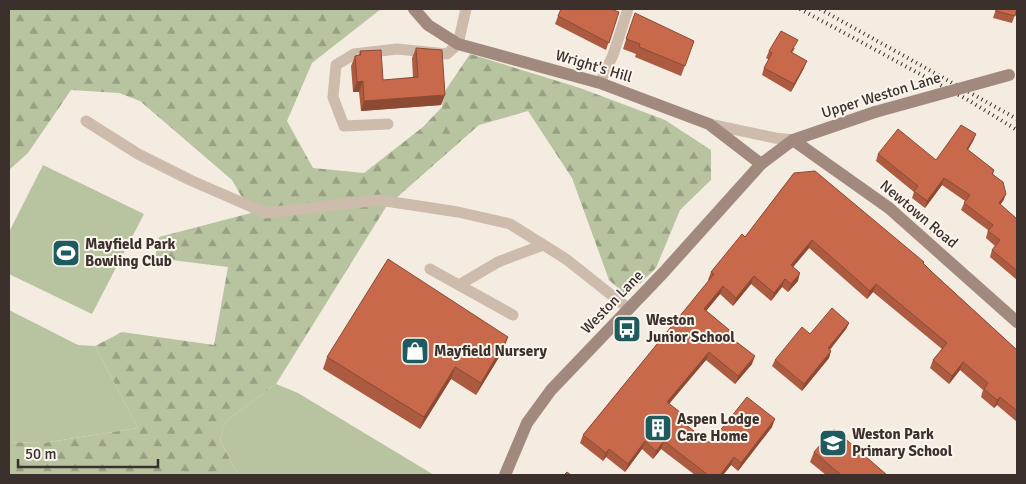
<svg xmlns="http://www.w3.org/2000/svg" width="1026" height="484" viewBox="0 0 1026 484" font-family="Signika,sans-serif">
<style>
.green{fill:#b8c4a0}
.forest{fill:url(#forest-firs)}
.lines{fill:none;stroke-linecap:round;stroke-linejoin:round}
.lane{stroke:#cdbbac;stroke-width:11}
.secondary{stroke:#a18a7d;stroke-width:12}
.rail{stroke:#3b302b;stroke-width:4;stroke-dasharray:1 4;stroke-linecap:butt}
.secondary-bridge{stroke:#a18a7d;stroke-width:12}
.wall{fill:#ac5a40}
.shaded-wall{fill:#8c4a34}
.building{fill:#c8694b;stroke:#8c4a34}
.labels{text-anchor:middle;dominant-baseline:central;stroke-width:4;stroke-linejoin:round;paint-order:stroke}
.street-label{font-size:15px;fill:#3b302b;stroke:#fbf5ee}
.poi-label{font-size:15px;font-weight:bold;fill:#3b302b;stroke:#fbf5ee;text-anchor:start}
</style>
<defs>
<pattern id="forest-firs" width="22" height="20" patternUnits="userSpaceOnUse" patternTransform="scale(1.25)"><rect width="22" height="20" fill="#b8c4a0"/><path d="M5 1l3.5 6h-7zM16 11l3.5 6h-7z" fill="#97a083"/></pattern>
</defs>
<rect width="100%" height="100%" fill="#f4ebe1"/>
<!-- green -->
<g class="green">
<polygon points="43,165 144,214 92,314 9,274 9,232"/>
<polygon points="9,310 78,345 95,346 138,428 43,443 9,442"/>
<polygon points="276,384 298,393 434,475 238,475 220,440 225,422"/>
</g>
<!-- forest -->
<polygon class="forest" points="9,9 381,9 312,63 287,121 313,168 364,173 423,127 442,107 443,94 470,54 580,88 665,120 711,150 711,180 680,210 656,268 627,296 609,280 572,178 528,111 479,125 386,207 276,384 225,422 220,440 238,475 9,475 9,442 43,443 138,428 95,346 122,332 214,345 228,267 155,258 159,237 251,213 232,180 140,101 119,93 71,90 28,153 9,170"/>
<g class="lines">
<!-- lane -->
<g class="lane">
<polyline points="600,83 613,55 628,9"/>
<polyline points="86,121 138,154 190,180 266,213 379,200 458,212 510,224 566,259 629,309"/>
<polyline points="388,124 344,126 333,97 336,65 354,54 397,49 447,54 458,44 466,9"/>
<polyline points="709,124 775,138 793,140"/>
<polyline points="430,269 513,315"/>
<polyline points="459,285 498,262 543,245"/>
</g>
<!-- secondary -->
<g class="secondary">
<polyline points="414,9 428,25 458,44 600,83 709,124 761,164"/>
<polyline points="793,140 889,208 1017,322"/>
<polyline points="505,475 527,423 551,390 663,273 761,164 793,140 875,112"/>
</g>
<!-- rail -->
<g class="rail">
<polyline points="800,9 968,100 1017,130"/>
<polyline points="820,9 1017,119"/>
</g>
<!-- secondary-bridge -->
<polyline class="secondary-bridge" points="875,112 1009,75"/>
</g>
<!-- wall -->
<g class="wall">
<polygon points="996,9 1017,9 1012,23 993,18"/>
<polygon points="619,12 606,50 555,24 558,16"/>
<polygon points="631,24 694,41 681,76 635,57 636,54 623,49"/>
<polygon points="416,48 441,105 361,111 359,92 353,92 351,66 355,56 359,55 360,51 383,80 413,78 412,58"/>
<polygon points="795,48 792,53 804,68 791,92 762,75 764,68 769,60 766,58 769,51"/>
<polygon points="976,134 973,141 968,150 994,170 993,174 1006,194 1003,201 1000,205 1017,219 1017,280 990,257 992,250 995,246 986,238 988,230 961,210 965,201 942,185 925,208 912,198 914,192 876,161 878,154 936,160"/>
<polygon points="794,173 923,264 932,272 1017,350 1017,422 997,405 994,408 981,397 983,390 960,370 949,384 930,368 933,360 942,349 873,292 867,299 809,248 793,267 798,281 788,292 782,287 771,301 751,284 733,306 720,294 706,311 733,333 731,338 752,364 735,384 706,360 669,403 686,425 710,443 772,427 738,471 731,465 723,475 695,475 661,449 653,459 642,449 625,472 606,457 603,461 580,443 583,435 709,281 708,280 711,272 745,237"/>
<polygon points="849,323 846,329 830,350 829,358 802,391 772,366 775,360 810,334"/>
<polygon points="504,349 476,395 451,379 420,429 323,369 327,357"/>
<polygon points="814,452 887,475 826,475 810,462"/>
</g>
<!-- shaded-wall -->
<g class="shaded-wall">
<polygon points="807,61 804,68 791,92 794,84"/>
<polygon points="363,81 359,92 353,92 357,82"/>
<polygon points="445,95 441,105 361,111 364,101"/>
<polygon points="976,134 973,141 964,156 967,149"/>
<polygon points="944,178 942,185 925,208 927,201"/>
<polygon points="1006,194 1003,201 996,210 999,203"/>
<polygon points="812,240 809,248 788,273 791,265"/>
<polygon points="800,273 798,281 788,292 791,284"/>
<polygon points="754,276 751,284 733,306 736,298"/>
<polygon points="785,279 782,287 771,301 774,293"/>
<polygon points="876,284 873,292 867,299 870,291"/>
<polygon points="723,286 720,294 701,317 704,309"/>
<polygon points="849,323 846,329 825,355 828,348"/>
<polygon points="508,337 504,349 476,395 481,383"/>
<polygon points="831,351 829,358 802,391 804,384"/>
<polygon points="709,352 706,360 664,410 667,402"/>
<polygon points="755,356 752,364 735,384 738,376"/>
<polygon points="963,362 960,370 949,384 952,376"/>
<polygon points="455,367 451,379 420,429 424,417"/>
<polygon points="1000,397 997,405 994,408 997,400"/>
<polygon points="775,419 772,427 738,471 741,463"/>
<polygon points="645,441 642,449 625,472 628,464"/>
<polygon points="664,441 661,449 653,459 656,451"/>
<polygon points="609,449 606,457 603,461 606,453"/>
<polygon points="734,457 731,465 723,475 720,475"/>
</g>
<!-- building -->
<g class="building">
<polygon points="561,9 611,9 619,12 609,43 558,16"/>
<polygon points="996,9 1017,9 1015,16 996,11"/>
<polygon points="635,13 694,41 685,66 639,47 640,44 626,39"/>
<polygon points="781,31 798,40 791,52 807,61 794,84 764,68 772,53 769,51"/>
<polygon points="416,48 442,50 445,95 364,101 363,81 357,82 355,56 361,55 360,51 381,50 383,80 418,77"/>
<polygon points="961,125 976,134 967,149 994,170 992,174 1003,182 1006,194 999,203 1017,219 1017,271 992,250 1000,240 988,231 993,225 964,203 970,195 944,178 927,201 914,191 918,186 878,154 898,129 936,160"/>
<polygon points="815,171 924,262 923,263 932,272 1017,350 1017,411 1000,397 997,400 984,389 988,383 963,362 952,376 933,360 947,343 876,284 870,291 812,240 791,265 800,273 791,284 785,279 774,293 754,276 736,298 723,286 704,309 733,333 730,337 755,356 738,376 709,352 667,402 685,416 686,425 710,443 747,397 775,419 741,463 734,457 720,475 708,475 664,441 656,451 645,441 628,464 609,449 606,453 583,435 714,274 711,272 742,234 745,237 794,173"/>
<polygon points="388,259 508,337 481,383 455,367 424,417 327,357"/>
<polygon points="832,308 849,323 828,348 831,351 804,384 775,360 802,327 810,334"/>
<polygon points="834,429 887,475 841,475 814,452"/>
<polygon points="567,472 571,475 564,475"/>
</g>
<!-- icons -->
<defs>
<symbol id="stadium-square" viewBox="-11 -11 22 22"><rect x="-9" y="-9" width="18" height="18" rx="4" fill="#1f5a5e" stroke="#fbf5ee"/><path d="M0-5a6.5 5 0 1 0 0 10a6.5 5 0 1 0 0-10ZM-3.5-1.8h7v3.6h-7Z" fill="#fff"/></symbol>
<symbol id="bus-square" viewBox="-11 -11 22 22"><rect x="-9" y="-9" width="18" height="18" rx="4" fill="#1f5a5e" stroke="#fbf5ee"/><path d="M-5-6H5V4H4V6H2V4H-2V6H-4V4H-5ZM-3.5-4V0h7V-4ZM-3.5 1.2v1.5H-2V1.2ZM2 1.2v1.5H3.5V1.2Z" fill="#fff"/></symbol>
<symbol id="shop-square" viewBox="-11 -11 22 22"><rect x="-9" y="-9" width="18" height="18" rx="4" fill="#1f5a5e" stroke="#fbf5ee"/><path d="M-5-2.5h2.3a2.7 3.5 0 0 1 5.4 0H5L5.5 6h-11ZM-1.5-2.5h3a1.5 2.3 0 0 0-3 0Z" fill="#fff"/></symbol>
<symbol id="building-square" viewBox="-11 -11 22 22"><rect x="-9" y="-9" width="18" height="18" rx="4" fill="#1f5a5e" stroke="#fbf5ee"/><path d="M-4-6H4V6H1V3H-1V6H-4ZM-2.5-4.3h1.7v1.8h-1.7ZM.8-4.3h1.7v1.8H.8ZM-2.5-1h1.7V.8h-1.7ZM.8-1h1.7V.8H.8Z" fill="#fff"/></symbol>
<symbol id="school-square" viewBox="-11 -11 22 22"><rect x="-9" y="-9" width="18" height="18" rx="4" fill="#1f5a5e" stroke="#fbf5ee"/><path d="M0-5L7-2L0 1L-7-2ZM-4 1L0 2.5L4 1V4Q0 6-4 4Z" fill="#fff"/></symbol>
</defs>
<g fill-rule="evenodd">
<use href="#stadium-square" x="50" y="237" width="32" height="32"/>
<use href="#bus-square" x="611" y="313" width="32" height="32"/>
<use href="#shop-square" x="399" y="335" width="32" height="32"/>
<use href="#building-square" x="642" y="412" width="32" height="32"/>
<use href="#school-square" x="817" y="427" width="32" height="32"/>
</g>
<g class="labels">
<!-- street labels -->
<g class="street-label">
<text transform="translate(594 66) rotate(17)">Wright's Hill</text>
<text transform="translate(881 95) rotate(-17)">Upper Weston Lane</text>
<text transform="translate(919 214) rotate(40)">Newtown Road</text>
<text transform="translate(612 302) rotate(-46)">Weston Lane</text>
</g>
<!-- poi labels -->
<g class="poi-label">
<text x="85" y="244">Mayfield Park<tspan x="85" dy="17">Bowling Club</tspan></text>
<text x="646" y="320">Weston<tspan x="646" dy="17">Junior School</tspan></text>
<text x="434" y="351">Mayfield Nursery</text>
<text x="677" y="419">Aspen Lodge<tspan x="677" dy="17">Care Home</tspan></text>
<text x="852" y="434">Weston Park<tspan x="852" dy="17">Primary School</tspan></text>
</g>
</g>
<!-- border -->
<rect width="1026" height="484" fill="none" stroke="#3b302b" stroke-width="20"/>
<!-- scale -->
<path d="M18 459v8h140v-8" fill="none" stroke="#3b302b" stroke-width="2.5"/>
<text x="25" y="459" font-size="15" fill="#3b302b" stroke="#fbf5ee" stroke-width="4" paint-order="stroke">50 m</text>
</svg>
